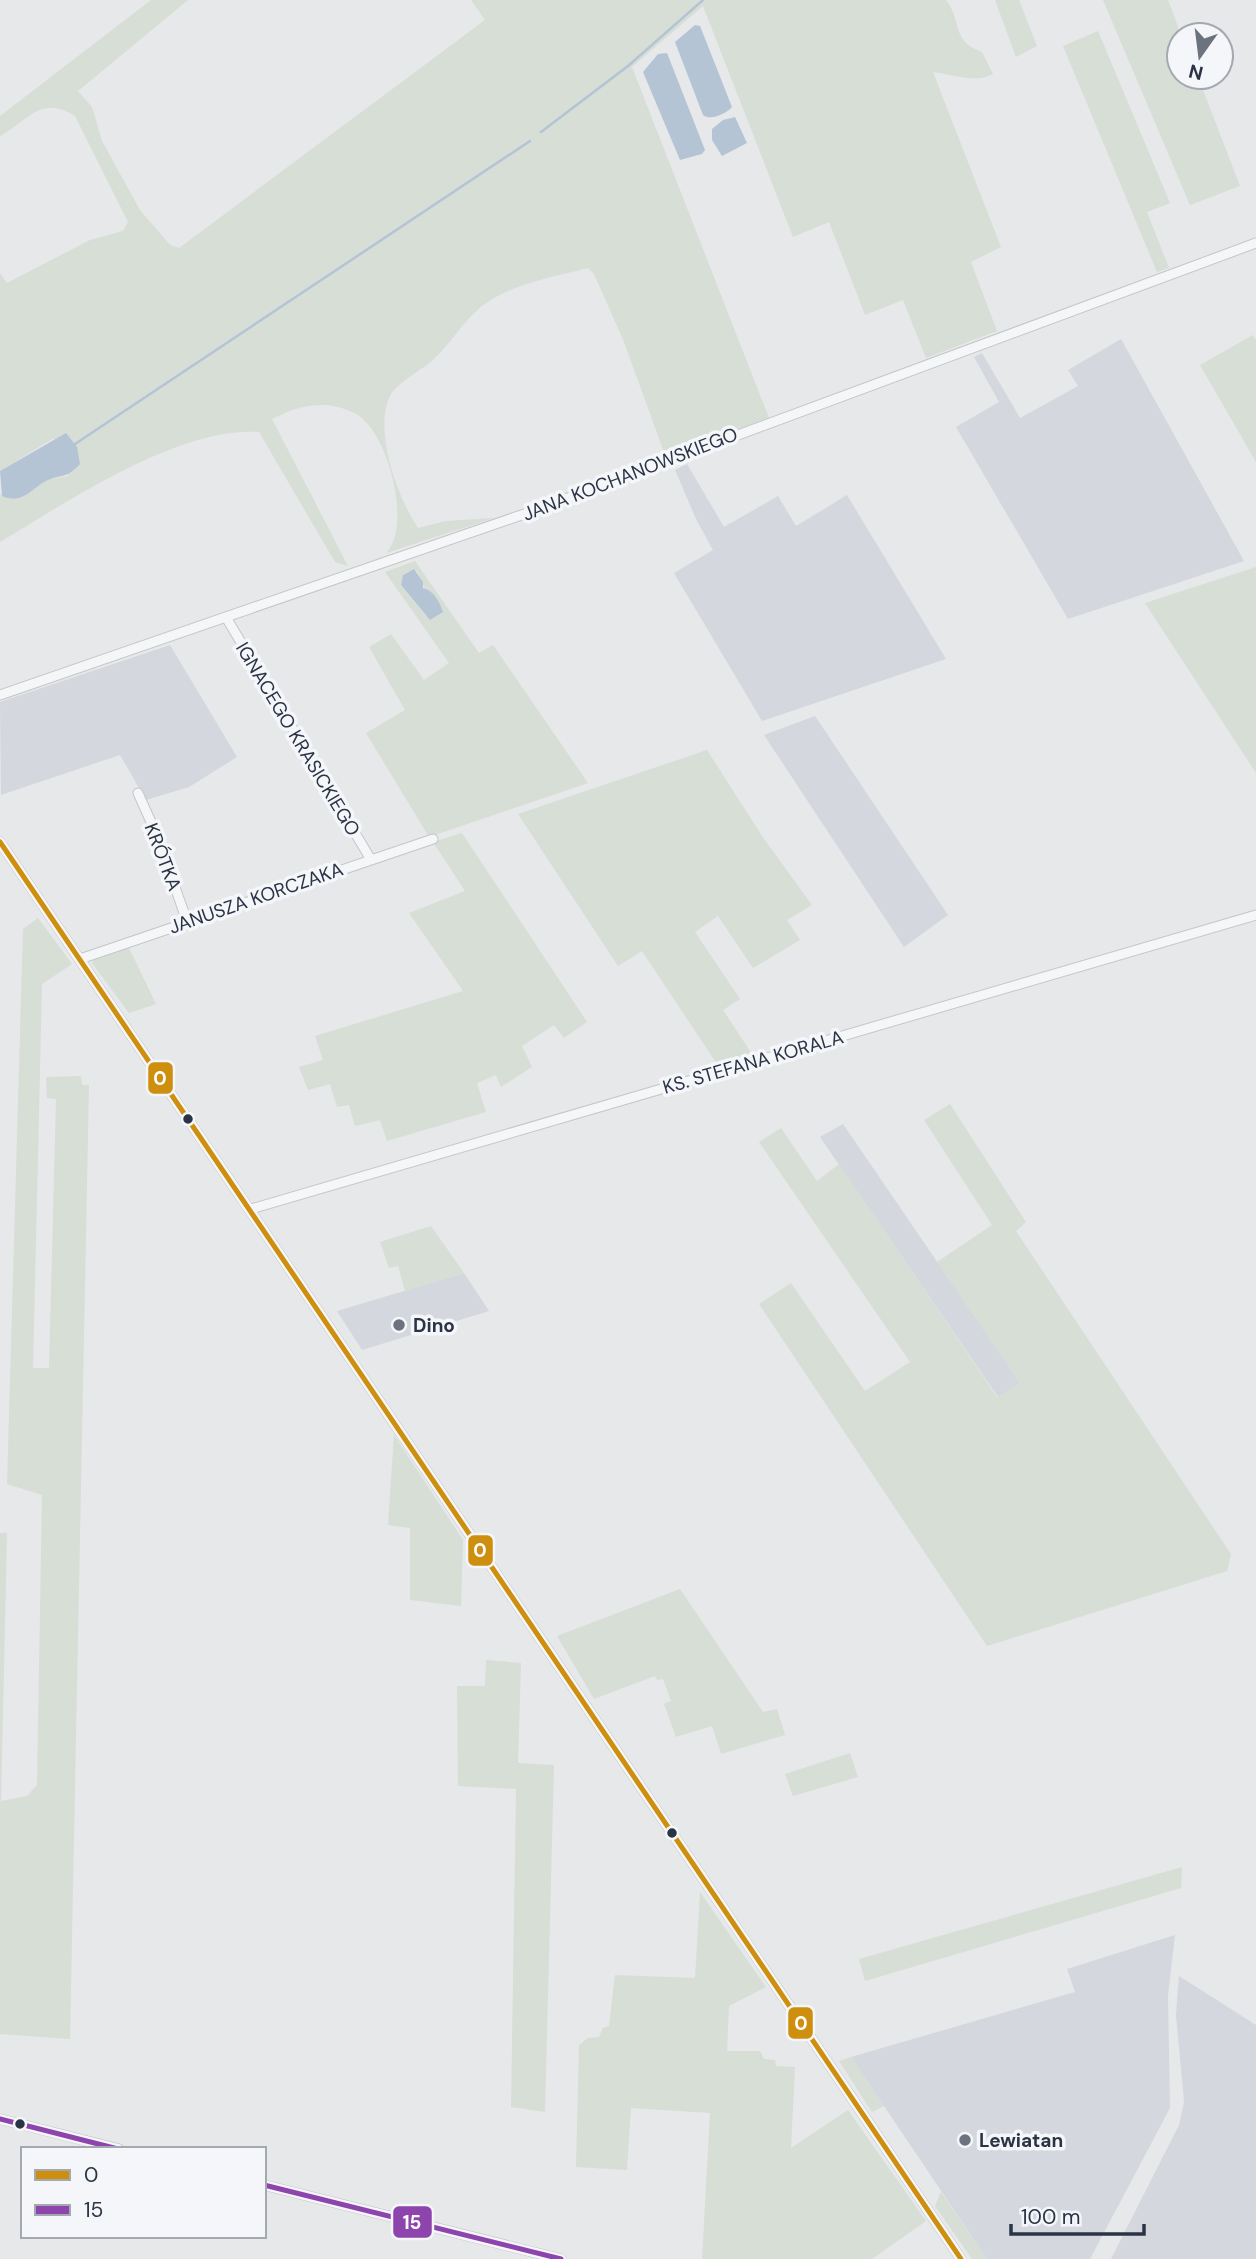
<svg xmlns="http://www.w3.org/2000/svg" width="1256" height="2259" viewBox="0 0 1256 2259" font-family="'DM Sans',sans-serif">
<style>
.built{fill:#d4d7dd}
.green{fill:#d6ded6;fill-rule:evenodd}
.water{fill:#b4c4d5}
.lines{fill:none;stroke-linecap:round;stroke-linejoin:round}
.stream{stroke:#b4c4d5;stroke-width:2.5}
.minor-casing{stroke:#c4c6c8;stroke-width:11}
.minor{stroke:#f5f6f7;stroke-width:9}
.bus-1-casing{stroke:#f4f6f9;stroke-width:10}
.bus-2-casing{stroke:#f4f6f9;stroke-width:10}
.bus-1{stroke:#ce8f0e;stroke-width:5}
.bus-2{stroke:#8e44ad;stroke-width:5}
.bus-dot{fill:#2b3445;stroke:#f4f6f9;stroke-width:2.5}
.poi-dot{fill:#6c737f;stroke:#f4f6f9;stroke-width:2.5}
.labels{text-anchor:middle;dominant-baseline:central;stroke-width:7;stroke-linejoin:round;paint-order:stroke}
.street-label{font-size:19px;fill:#2b3445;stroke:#f4f6f9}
.poi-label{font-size:19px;font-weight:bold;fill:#2b3445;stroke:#f4f6f9;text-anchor:start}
.line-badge{stroke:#f4f6f9;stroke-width:2.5}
.badge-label{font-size:19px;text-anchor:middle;font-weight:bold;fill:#fff}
</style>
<rect width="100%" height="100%" fill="#e6e8ea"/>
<!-- built -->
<g class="built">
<polygon points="1121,339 1244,561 1068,619 956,427 999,402 974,357 982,353 1020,418 1078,386 1068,370"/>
<polygon points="687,464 724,527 778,496 796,526 847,495 946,659 762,721 674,573 713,550 696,519 675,470"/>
<polygon points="170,645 237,757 189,787 146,800 120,755 1,795 0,702"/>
<polygon points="815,716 948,915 904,947 764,735"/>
<polygon points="843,1124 1020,1383 998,1397 820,1137"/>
<polygon points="464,1273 489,1311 362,1350 337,1311"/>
<polygon points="1175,1935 1168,1996 1170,2108 1090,2259 987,2259 851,2057 1075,1992 1067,1969"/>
<polygon points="1179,1976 1256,2025 1256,2259 1111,2259 1179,2125 1184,2102 1176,2015"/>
</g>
<!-- green -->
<g class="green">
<path d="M 151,0 L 188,0 L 78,91 L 92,107 L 102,141 L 140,210 L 170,245 L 179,248 L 485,20 L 471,0 L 946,0 C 963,22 950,40 982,52 L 993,74 C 975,84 952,74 933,72 L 1001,247 L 971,262 L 997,331 L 926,358 L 903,300 L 865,315 L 829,222 L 793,237 L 703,6 L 632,67 L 769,418 L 665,455 L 624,342 L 594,274 L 588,268 C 553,277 511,284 482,306 C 463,321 452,342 435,358 C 423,370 398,381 390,396 C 373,431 398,498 418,528 L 446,521 L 494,518 L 386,553 C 413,527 388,428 354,413 C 326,399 299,405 272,419 L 348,566 L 335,562 L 259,432 C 179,426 69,501 0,542 L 0,494 C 19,507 30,489 46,481 C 53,478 61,477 68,476 L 54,438 L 0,471 L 0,273 L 7,283 L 90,240 L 123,231 L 128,222 L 75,116 C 41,95 31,118 0,136 L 0,116 Z"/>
<polygon points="995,0 1019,0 1037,46 1016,57"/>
<polygon points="1103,0 1168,0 1181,35 1179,77 1198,77 1240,186 1190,205"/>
<polygon points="1098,31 1170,203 1147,212 1169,268 1157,272 1063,46"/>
<polygon points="1253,335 1256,340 1256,462 1200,365"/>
<path d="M 415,561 L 479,653 L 493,645 L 588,783 L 429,837 L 366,733 L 405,710 L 369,647 L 391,634 L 424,680 L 449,663 L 385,572 ZM 412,570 L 417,571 L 425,589 L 426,616 L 401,585 L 403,575 Z"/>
<polygon points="1256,567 1256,773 1145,603"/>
<polygon points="707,750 762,836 812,905 787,920 800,940 753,968 718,916 695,932 740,999 723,1010 752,1054 717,1064 642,951 618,966 518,814"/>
<polygon points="462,833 587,1022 564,1038 554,1025 522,1046 532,1067 501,1087 496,1075 477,1083 486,1112 387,1141 380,1120 355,1126 349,1105 337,1107 330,1084 308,1090 299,1067 323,1060 315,1036 463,991 409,913 465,891 433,842"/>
<polygon points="38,918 72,964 42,984 33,1368 49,1368 56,1099 47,1098 46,1077 81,1076 82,1085 89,1085 70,2039 0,2034 0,1533 7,1533 1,1801 27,1796 37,1785 42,1495 7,1484 23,929"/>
<polygon points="128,946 156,1004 129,1013 92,963 96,956"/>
<polygon points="950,1104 1026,1222 1016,1231 1231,1554 1227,1571 987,1646 759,1304 791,1283 865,1391 910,1362 759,1142 781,1128 817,1181 839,1164 997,1397 1020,1383 937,1262 992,1225 924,1120"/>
<polygon points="431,1226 464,1273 405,1291 398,1266 389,1268 380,1242"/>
<polygon points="394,1435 463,1540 461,1606 410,1600 410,1528 388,1525"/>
<polygon points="680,1589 763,1712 777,1709 785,1735 721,1754 712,1726 676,1737 664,1704 671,1701 663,1679 657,1680 655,1676 594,1699 557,1636"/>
<polygon points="486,1660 521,1663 518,1763 554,1765 545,2112 511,2107 516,1789 458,1786 457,1686 485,1686"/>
<polygon points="850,1753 858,1777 793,1796 785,1774"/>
<polygon points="1182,1867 1181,1888 865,1981 859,1959"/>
<polygon points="700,1892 766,1987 729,2006 727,2051 760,2051 764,2059 775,2060 776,2066 795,2067 791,2148 848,2110 926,2221 872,2259 702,2259 710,2113 631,2108 627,2170 576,2167 579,2045 588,2038 599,2037 603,2028 609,2026 615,1975 695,1978"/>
<polygon points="851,2057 884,2106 872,2112 839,2061"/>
<polygon points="941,2192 987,2259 972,2259 935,2206"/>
</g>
<!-- water -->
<g class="water">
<path d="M 695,25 L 700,26 L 732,107 C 726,114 710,121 703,115 L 675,42 Z"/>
<polygon points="667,53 705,150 702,154 680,160 643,72 658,54"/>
<polygon points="735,117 747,143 722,156 712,140 712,129 723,120"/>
<path d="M 66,433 L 77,447 L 80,464 C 65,480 63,473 46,481 C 31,489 22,505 2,496 L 0,471 Z"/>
<path d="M 414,569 L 423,582 L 423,588 C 433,590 440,602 443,612 L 430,620 L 401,585 L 403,575 Z"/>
</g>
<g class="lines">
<!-- stream -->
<g class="stream">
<polyline points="541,132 628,66 703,0"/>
<polyline points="75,444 530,141"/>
</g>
<defs>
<g id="minor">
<polyline points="227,619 370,858"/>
<polyline points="0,695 533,511 1256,243"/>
<polyline points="138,793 155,831 187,921"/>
<polyline points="0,842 961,2259"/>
<polyline points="80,959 433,839"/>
<polyline points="251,1209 1256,915"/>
<polyline points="0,2119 119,2149"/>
<polyline points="264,2185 561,2259"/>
</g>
</defs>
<!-- minor casing -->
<use href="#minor" class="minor-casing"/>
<!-- minor -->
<use href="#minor" class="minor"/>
<defs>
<polyline id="bus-1" points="0,842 961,2259"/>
<g id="bus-2">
<polyline points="0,2119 118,2149"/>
<polyline points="264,2185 561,2259"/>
</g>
</defs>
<!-- bus-1 casing -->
<use href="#bus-1" class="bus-1-casing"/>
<!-- bus-2 casing -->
<use href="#bus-2" class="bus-2-casing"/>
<!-- bus-1 -->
<use href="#bus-1" class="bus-1"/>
<!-- bus-2 -->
<use href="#bus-2" class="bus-2"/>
</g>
<!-- markers -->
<g class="bus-dot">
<circle cx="188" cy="1119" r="6"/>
<circle cx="672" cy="1833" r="6"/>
<circle cx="20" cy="2124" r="6"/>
</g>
<g class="poi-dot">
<circle cx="399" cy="1325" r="7"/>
<circle cx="965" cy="2140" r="7"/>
</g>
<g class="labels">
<!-- street labels -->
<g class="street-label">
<text transform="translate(630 474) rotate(-21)">JANA KOCHANOWSKIEGO</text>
<text transform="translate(298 739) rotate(59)">IGNACEGO KRASICKIEGO</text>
<text transform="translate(163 857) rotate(69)">KRÓTKA</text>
<text transform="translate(256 898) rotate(-19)">JANUSZA KORCZAKA</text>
<text transform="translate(753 1062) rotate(-16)">KS. STEFANA KORALA</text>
</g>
<!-- poi labels -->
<g class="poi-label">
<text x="413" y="1325">Dino</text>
<text x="979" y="2140">Lewiatan</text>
</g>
</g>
<g class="line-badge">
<rect x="147" y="1061" width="27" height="34" rx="7" fill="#ce8f0e"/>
<rect x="467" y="1534" width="27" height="33" rx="7" fill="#ce8f0e"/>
<rect x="787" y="2006" width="27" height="34" rx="7" fill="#ce8f0e"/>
<rect x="392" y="2205" width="41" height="34" rx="7" fill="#8e44ad"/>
</g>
<g class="badge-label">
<text x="160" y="1085">0</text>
<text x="480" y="1557">0</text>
<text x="801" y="2030">0</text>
<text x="412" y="2229">15</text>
</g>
<!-- legend -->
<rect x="21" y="2147" width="245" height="91" fill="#f4f6f9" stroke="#a4a8b1" stroke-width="2"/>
<rect x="35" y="2170" width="35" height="10" fill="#ce8f0e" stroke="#a4a8b1" stroke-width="2"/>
<text x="84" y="2182" font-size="21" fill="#2b3445">0</text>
<rect x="35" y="2205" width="35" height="10" fill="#8e44ad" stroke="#a4a8b1" stroke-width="2"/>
<text x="84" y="2217" font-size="21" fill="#2b3445">15</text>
<!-- north arrow -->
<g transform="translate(1200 56) rotate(194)"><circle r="33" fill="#f4f6f9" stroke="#a4a8b1" stroke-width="2"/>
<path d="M0-5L12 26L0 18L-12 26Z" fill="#6c737f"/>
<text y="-10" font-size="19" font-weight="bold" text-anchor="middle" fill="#2b3445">N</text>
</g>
<!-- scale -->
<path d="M1011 2224v10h133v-10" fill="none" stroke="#2b3445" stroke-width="3.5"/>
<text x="1021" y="2224" font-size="21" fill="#2b3445" stroke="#f4f6f9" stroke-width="5" paint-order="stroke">100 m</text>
</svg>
